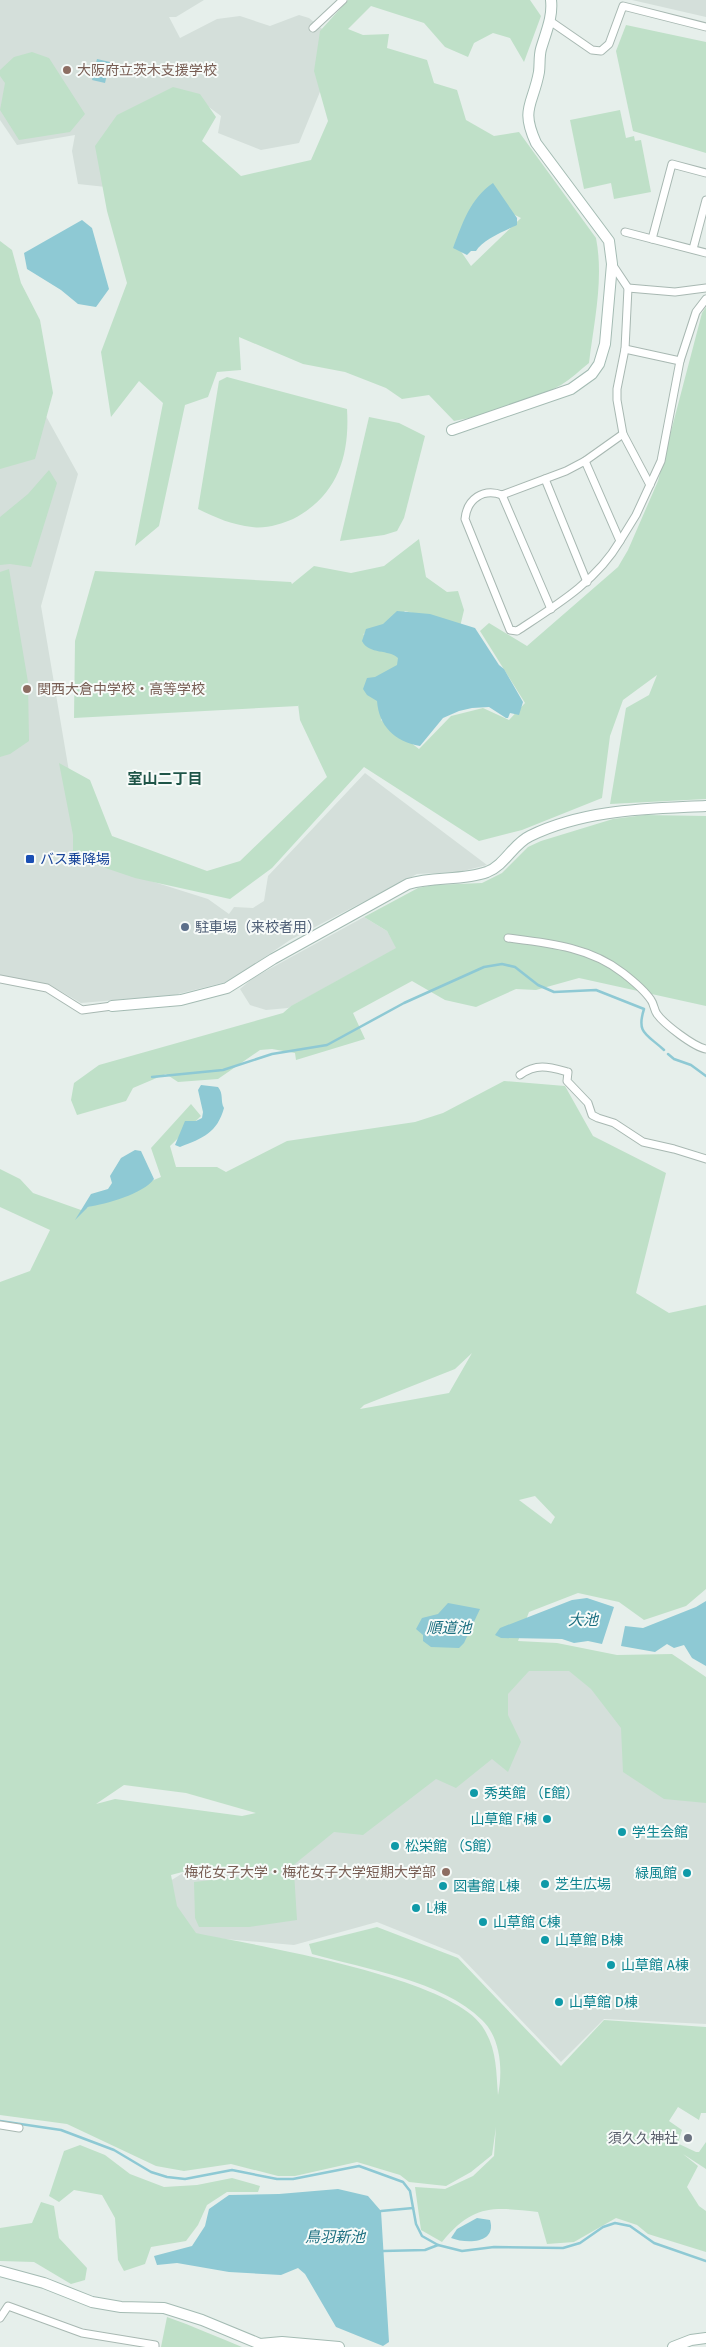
<svg xmlns="http://www.w3.org/2000/svg" width="706" height="2347" viewBox="0 0 706 2347" font-family="'Fira Sans','Noto Sans JP',sans-serif">
<style>
.built{fill:#d4dfda}
.green{fill:#bfe0c8;fill-rule:evenodd}
.water{fill:#8ec9d4}
.lines{fill:none;stroke-linecap:round;stroke-linejoin:round}
.stream{stroke:#8ec9d4;stroke-width:2.5}
.street-casing{stroke:#a8b8b2;stroke-width:9}
.secondary-casing{stroke:#a4bbb3;stroke-width:12}
.street{stroke:#fff;stroke-width:7}
.secondary{stroke:#fff;stroke-width:10}
.education-dot{fill:#8d6e63;stroke:#f7fbf9;stroke-width:2}
.transit-dot{fill:#1a4fb4;stroke:#f7fbf9;stroke-width:2}
.service-dot{fill:#5c6f8a;stroke:#f7fbf9;stroke-width:2}
.culture-dot{fill:#0f9aa8;stroke:#f7fbf9;stroke-width:2}
.worship-dot{fill:#6b7280;stroke:#f7fbf9;stroke-width:2}
.labels{text-anchor:middle;dominant-baseline:central;stroke-width:4;stroke-linejoin:round;paint-order:stroke}
.education-label{font-size:14px;fill:#785e54;stroke:#f7fbf9;text-anchor:start}
.transit-label{font-size:14px;fill:#164399;stroke:#f7fbf9;text-anchor:start}
.service-label{font-size:14px;fill:#4e5e75;stroke:#f7fbf9;text-anchor:start}
.culture-label{font-size:14px;fill:#0d838f;stroke:#f7fbf9;text-anchor:start}
.worship-label{font-size:14px;fill:#5b616d;stroke:#f7fbf9;text-anchor:end}
.neighbourhood-label{font-size:15px;font-weight:bold;fill:#1f5548;stroke:#f7fbf9}
.water-label{font-size:15px;font-style:italic;fill:#1c6f80;stroke:#f7fbf9}
</style>
<rect width="100%" height="100%" fill="#e6efeb"/>
<!-- built -->
<g class="built">
<polygon points="0,0 204,0 176,17 169,17 180,38 217,19 240,16 270,26 299,15 309,18 327,33 324,82 299,143 261,150 218,133 221,116 198,99 106,187 78,184 72,151 75,135 17,145 0,120"/>
<polygon points="632,0 706,0 706,17"/>
<polygon points="0,342 5,342 78,474 41,606 84,860 208,899 229,914 234,907 253,908 264,901 268,876 365,773 487,865 459,872 417,874 290,940 230,981 174,995 81,1003 50,985 0,975"/>
<polygon points="364,917 387,931 397,948 288,1008 266,1010 250,1005 240,989 253,978"/>
<polygon points="572,1667 706,1792 706,2024 604,2019 561,2062 459,1955 377,1922 294,1945 177,1935 170,1881 516,1669"/>
</g>
<!-- green -->
<g class="green">
<path d="M 348,0 L 530,0 L 541,16 L 524,62 L 510,38 L 493,33 L 474,43 L 468,57 L 445,47 L 424,23 L 371,6 L 348,29 L 363,35 L 389,34 L 387,48 L 427,60 L 434,83 L 457,90 L 466,120 L 494,136 L 519,132 L 596,238 C 604,279 594,322 589,363 C 580,370 571,379 561,385 C 528,403 490,415 454,421 L 429,395 L 402,399 L 386,388 L 345,372 L 303,364 L 239,337 L 241,370 L 217,372 L 208,397 L 185,405 L 159,526 L 135,546 L 163,403 L 139,381 L 111,417 L 101,352 L 127,283 L 107,211 L 95,146 L 117,115 L 173,87 L 200,94 L 216,117 L 202,141 L 241,176 L 311,160 L 328,121 L 314,71 L 320,31 ZM 503,209 L 521,218 L 471,266 L 460,250 Z"/>
<polygon points="626,25 706,42 706,153 633,131 616,51"/>
<polygon points="32,52 49,58 85,114 70,132 19,140 0,110 5,83 0,76 0,70 14,57"/>
<polygon points="620,110 626,138 634,136 635,141 641,140 651,192 614,199 611,183 584,189 570,120"/>
<polygon points="0,241 12,250 21,283 40,320 53,393 35,459 0,469"/>
<polygon points="706,307 706,799 610,804 626,708 649,695 657,675 623,700 610,736 602,798 522,830 479,841 364,767 272,868 230,899 135,878 73,857 73,835 59,763 90,780 112,836 207,871 240,861 327,777 300,720 298,704 298,706 74,718 75,641 95,571 291,582 292,584 314,566 351,573 384,566 419,539 426,577 447,592 458,591 464,610 460,627 440,631 442,618 435,619 405,611 385,630 363,634 405,659 385,700 381,720 419,749 451,716 483,708 509,720 525,703 480,631 489,623 527,646 618,567 628,550 658,481 702,313"/>
<path d="M 227,377 L 347,409 C 350,457 337,496 293,519 C 282,524 265,529 252,527 C 233,525 216,518 198,509 L 219,381 Z"/>
<polygon points="369,417 399,423 425,436 404,518 397,531 384,535 340,541"/>
<polygon points="49,470 57,483 31,567 10,564 0,565 0,517 28,494"/>
<polygon points="9,569 28,682 29,741 10,754 0,757 0,572"/>
<polygon points="645,815 706,816 706,1006 579,978 536,990 516,989 476,1007 445,1000 412,981 353,1013 365,1039 296,1060 295,1053 272,1049 260,1050 218,1079 178,1082 166,1074 133,1088 126,1101 77,1115 71,1100 74,1083 99,1065 283,1013 291,1006 396,948 387,931 364,917 418,888 434,885 482,883 502,873 528,847 541,841 613,819"/>
<path d="M 504,1081 L 565,1086 L 593,1136 L 666,1173 L 636,1293 L 669,1313 L 706,1305 L 706,1589 L 686,1606 L 644,1620 L 619,1602 L 578,1593 L 529,1612 L 518,1641 L 557,1643 L 617,1655 L 672,1654 L 706,1677 L 706,1803 L 664,1799 L 623,1772 L 621,1728 L 591,1689 L 569,1671 L 529,1671 L 508,1694 L 508,1715 L 521,1742 L 508,1772 L 492,1759 L 456,1788 L 436,1779 L 363,1835 L 334,1832 L 285,1872 L 294,1872 L 297,1920 L 249,1927 L 199,1927 L 195,1918 L 194,1882 L 283,1872 L 205,1866 L 171,1875 L 177,1906 L 196,1933 C 258,1946 449,1977 482,2026 C 497,2048 496,2070 498,2095 C 503,2071 501,2038 482,2020 C 441,1980 365,1969 312,1954 L 309,1944 L 377,1927 L 458,1958 L 561,2066 L 604,2020 L 706,2027 L 706,2113 L 701,2113 L 699,2120 L 678,2107 L 669,2121 L 682,2130 L 679,2140 L 679,2144 L 696,2152 L 699,2152 L 706,2142 L 706,2169 L 683,2154 L 698,2166 L 687,2187 L 699,2206 L 706,2211 L 706,2252 L 648,2234 L 637,2225 L 616,2218 L 574,2242 L 547,2244 L 538,2212 C 493,2207 473,2204 442,2242 L 421,2230 L 415,2187 L 445,2189 L 473,2176 L 494,2156 L 496,2127 L 492,2155 L 471,2172 L 446,2186 L 409,2182 L 400,2175 L 357,2162 L 295,2176 L 278,2176 L 231,2164 L 184,2171 L 156,2166 L 67,2124 L 0,2115 L 0,1282 L 30,1271 L 50,1230 L 0,1207 L 0,1169 L 20,1179 L 33,1193 L 81,1210 L 161,1177 L 151,1148 L 191,1104 L 201,1116 L 170,1146 L 176,1167 L 217,1167 L 226,1172 L 287,1141 L 415,1122 L 443,1113 ZM 472,1353 L 449,1393 L 360,1409 L 364,1405 L 455,1369 ZM 535,1496 L 555,1517 L 551,1524 L 519,1500 ZM 124,1785 L 186,1793 L 256,1813 L 242,1816 L 115,1799 L 96,1804 Z"/>
<polygon points="80,2145 105,2155 130,2174 164,2187 197,2185 232,2178 260,2186 258,2192 227,2192 207,2205 198,2225 186,2241 151,2247 145,2264 124,2271 118,2260 115,2218 102,2195 74,2190 59,2202 49,2196 64,2151"/>
<polygon points="41,2202 54,2206 59,2238 87,2268 85,2280 71,2284 34,2262 0,2261 0,2228 32,2223"/>
<path d="M 167,2317 C 193,2326 217,2337 242,2347 L 161,2347 Z"/>
</g>
<!-- water -->
<g class="water">
<polygon points="97,59 110,62 105,83 92,80"/>
<path d="M 493,183 L 517,218 L 517,225 C 506,230 482,240 476,251 L 471,251 L 467,255 L 453,248 C 463,222 470,199 493,183 Z"/>
<polygon points="82,220 92,228 109,289 96,307 78,304 61,290 27,269 24,253"/>
<path d="M 397,611 L 430,614 L 475,628 L 499,665 L 504,669 L 523,702 L 519,715 L 510,713 L 508,718 L 506,718 L 489,707 L 472,708 L 459,711 L 443,718 L 420,746 C 394,741 379,726 377,701 L 367,695 L 363,689 L 367,678 L 375,677 L 397,665 L 398,658 C 389,649 369,655 362,641 L 366,629 L 383,624 Z"/>
<path d="M 201,1085 L 218,1087 C 224,1094 220,1101 224,1108 C 217,1133 203,1138 180,1147 L 175,1145 L 185,1121 L 196,1121 L 202,1118 L 203,1112 L 198,1090 Z"/>
<path d="M 135,1150 L 141,1151 L 154,1179 C 143,1194 106,1204 88,1207 L 75,1220 L 91,1194 L 108,1189 L 112,1183 L 110,1176 L 121,1158 Z"/>
<polygon points="587,1598 614,1607 602,1644 588,1641 574,1643 562,1639 501,1638 495,1635 500,1628 572,1600"/>
<polygon points="706,1601 706,1666 692,1658 684,1645 674,1648 667,1644 655,1652 621,1646 625,1626 643,1628 696,1607"/>
<polygon points="448,1603 480,1609 464,1643 459,1648 431,1647 423,1641 423,1635 416,1629 422,1618 438,1614"/>
<polygon points="338,2189 368,2196 381,2211 389,2342 383,2346 336,2327 305,2274 298,2268 281,2275 229,2272 177,2263 157,2265 154,2256 192,2246 205,2226 209,2209 229,2195 279,2194"/>
<path d="M 477,2218 L 490,2220 C 497,2244 466,2244 451,2238 L 457,2229 Z"/>
</g>
<g class="lines">
<!-- stream -->
<g class="stream">
<polyline points="668,1054 674,1059 691,1065 706,1076"/>
<path d="M 152,1077 L 223,1070 L 272,1054 L 327,1045 L 404,1003 L 484,967 L 502,964 L 515,967 L 538,985 L 554,992 L 596,990 L 644,1009 C 636,1034 647,1034 664,1050"/>
<polyline points="0,2121 61,2130 114,2150 151,2172 167,2177 185,2179 232,2170 277,2179 293,2179 359,2166 403,2182 410,2191 416,2224 422,2236 438,2245 462,2251 494,2247 563,2248 580,2243 603,2227 615,2223 630,2226 654,2243 706,2261"/>
<polyline points="381,2211 413,2208"/>
<polyline points="383,2251 425,2250 438,2245"/>
</g>
<defs>
<g id="street">
<polyline points="550,21 592,50 601,51 609,44 623,6 706,27"/>
<polyline points="313,28 343,0"/>
<polyline points="625,232 706,253"/>
<polyline points="652,239 672,164 706,173"/>
<polyline points="693,249 706,200"/>
<polyline points="612,264 628,288 625,349 617,389 617,400 623,434 650,485"/>
<polyline points="628,288 675,292 706,288"/>
<polyline points="625,349 680,361"/>
<path d="M 585,461 L 620,541 C 596,582 555,606 517,631 L 510,630 L 465,519 C 467,499 483,488 502,495 L 566,471 Z"/>
<polyline points="585,461 623,434"/>
<polyline points="545,479 587,582"/>
<polyline points="502,495 551,609"/>
<polyline points="620,541 636,515 661,461 680,361 696,312 706,299"/>
<path d="M 508,938 C 548,943 590,947 623,973 C 632,980 645,991 651,1000 C 654,1004 654,1010 657,1014 C 664,1024 694,1047 706,1049"/>
<polyline points="0,979 47,988 82,1010 112,1006"/>
<path d="M 520,1075 C 537,1063 549,1067 568,1072 L 567,1081 L 588,1103 L 592,1115 L 598,1118 L 614,1123 L 643,1142 L 674,1149 L 706,1159"/>
<polyline points="0,2125 19,2128"/>
<polyline points="0,2318 8,2306 82,2333 155,2345 155,2347"/>
</g>
<g id="secondary">
<path d="M 452,430 L 571,389 L 592,374 L 599,364 L 605,344 L 612,264 L 609,241 L 536,143 C 520,108 533,105 539,72 C 540,64 539,56 541,49 C 546,32 553,17 551,0"/>
<path d="M 112,1006 L 181,1000 L 227,988 L 273,959 L 408,884 C 433,876 462,881 487,872 C 505,865 513,844 530,836 C 585,809 647,809 706,806"/>
<polyline points="0,2271 44,2283 92,2302 121,2307 164,2308 202,2320 260,2344 282,2342 339,2347"/>
<polyline points="673,2347 691,2340 706,2338"/>
</g>
</defs>
<!-- street casing -->
<use href="#street" class="street-casing"/>
<!-- secondary casing -->
<use href="#secondary" class="secondary-casing"/>
<!-- street -->
<use href="#street" class="street"/>
<!-- secondary -->
<use href="#secondary" class="secondary"/>
</g>
<!-- markers -->
<g class="education-dot">
<circle cx="67" cy="70" r="5"/>
<circle cx="27" cy="689" r="5"/>
<circle cx="446" cy="1872" r="5"/>
</g>
<rect class="transit-dot" x="25" y="854" width="10" height="10" rx="2.5"/>
<circle class="service-dot" cx="185" cy="927" r="5"/>
<g class="culture-dot">
<circle cx="474" cy="1793" r="5"/>
<circle cx="547" cy="1819" r="5"/>
<circle cx="622" cy="1832" r="5"/>
<circle cx="395" cy="1846" r="5"/>
<circle cx="687" cy="1873" r="5"/>
<circle cx="545" cy="1884" r="5"/>
<circle cx="443" cy="1886" r="5"/>
<circle cx="416" cy="1908" r="5"/>
<circle cx="483" cy="1922" r="5"/>
<circle cx="545" cy="1940" r="5"/>
<circle cx="611" cy="1965" r="5"/>
<circle cx="559" cy="2002" r="5"/>
</g>
<circle class="worship-dot" cx="688" cy="2138" r="5"/>
<g class="labels">
<!-- education labels -->
<g class="education-label">
<text x="77" y="70">大阪府立茨木支援学校</text>
<text x="37" y="689">関西大倉中学校・高等学校</text>
<text x="436" y="1872" text-anchor="end">梅花女子大学・梅花女子大学短期大学部</text>
</g>
<!-- transit labels -->
<g class="transit-label">
<text x="40" y="859">バス乗降場</text>
</g>
<!-- service labels -->
<g class="service-label">
<text x="195" y="927">駐車場（来校者用）</text>
</g>
<!-- culture labels -->
<g class="culture-label">
<text x="484" y="1793">秀英館 （E館）</text>
<text x="537" y="1819" text-anchor="end">山草館 F棟</text>
<text x="632" y="1832">学生会館</text>
<text x="405" y="1846">松栄館 （S館）</text>
<text x="677" y="1873" text-anchor="end">緑風館</text>
<text x="555" y="1884">芝生広場</text>
<text x="453" y="1886">図書館 L棟</text>
<text x="426" y="1908">L棟</text>
<text x="493" y="1922">山草館 C棟</text>
<text x="555" y="1940">山草館 B棟</text>
<text x="621" y="1965">山草館 A棟</text>
<text x="569" y="2002">山草館 D棟</text>
</g>
<!-- worship labels -->
<g class="worship-label">
<text x="678" y="2138">須久久神社</text>
</g>
<!-- neighbourhood labels -->
<g class="neighbourhood-label">
<text x="165" y="779">室山二丁目</text>
</g>
<!-- water labels -->
<g class="water-label">
<text x="583" y="1620">大池</text>
<text x="449" y="1628">順道池</text>
<text x="335" y="2237">鳥羽新池</text>
</g>
</g>
</svg>
